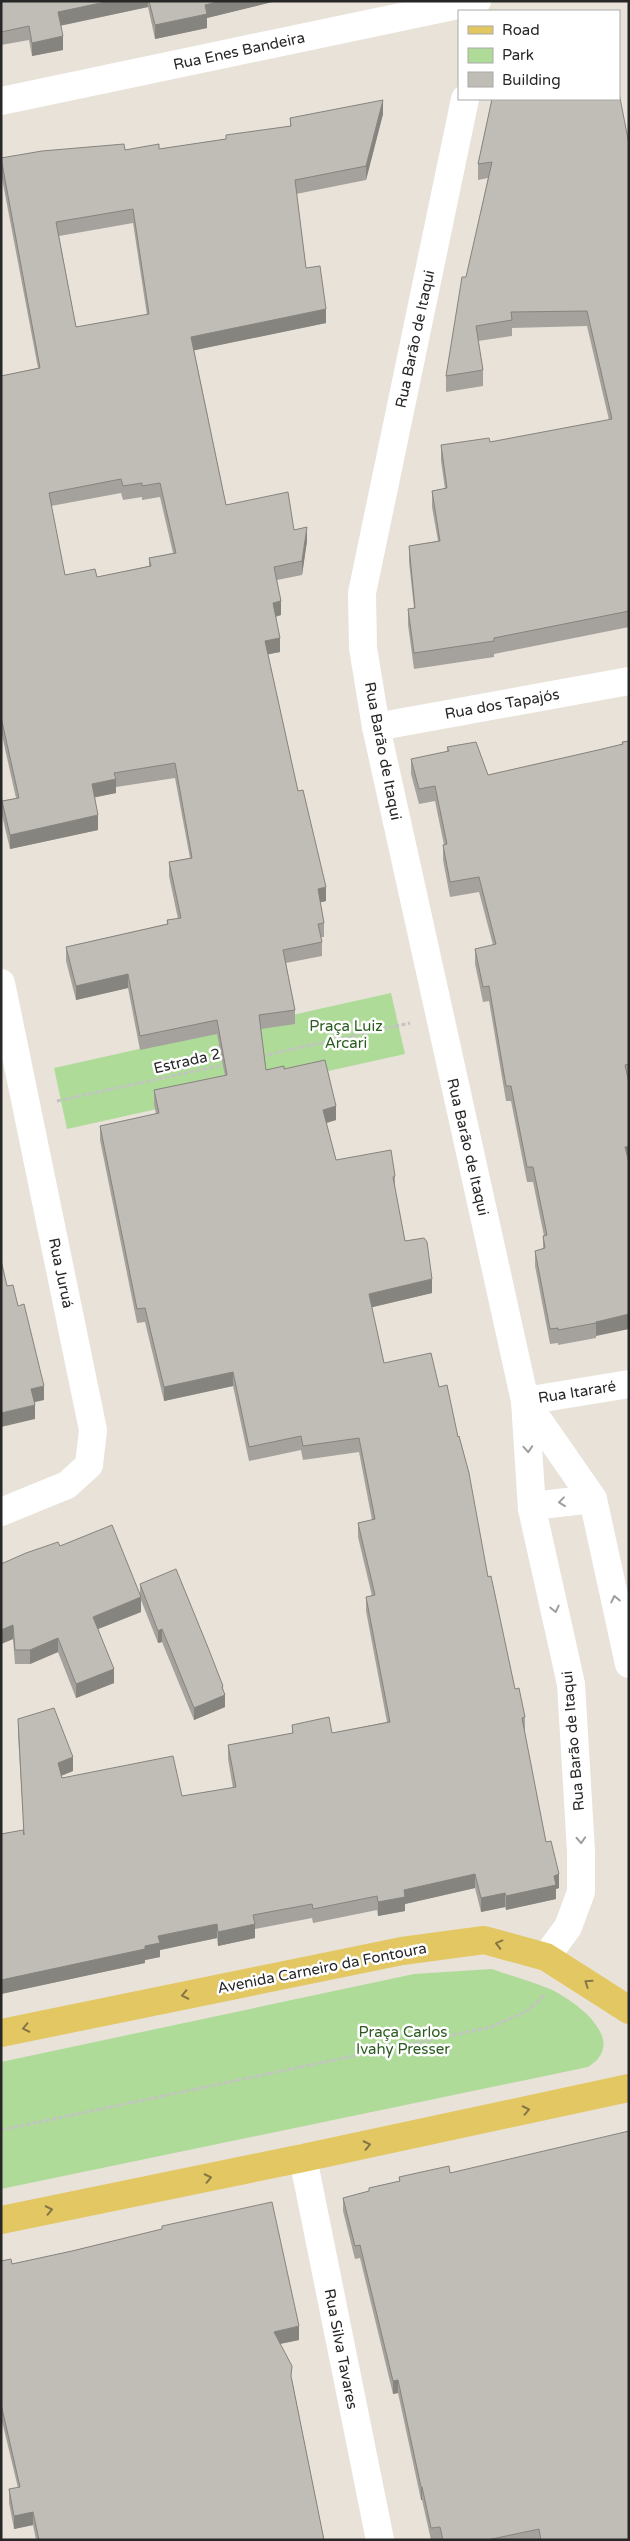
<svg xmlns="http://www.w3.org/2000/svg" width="630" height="2541" viewBox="0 0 630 2541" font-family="'Varela Round',sans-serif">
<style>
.green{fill:#afdb99}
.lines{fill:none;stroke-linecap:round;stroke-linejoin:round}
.path{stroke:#c3c3c3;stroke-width:3;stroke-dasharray:4 2.5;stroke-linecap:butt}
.minor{stroke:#fff;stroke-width:28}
.major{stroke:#e3c763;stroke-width:28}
.wall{fill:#a5a29d;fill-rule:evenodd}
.shaded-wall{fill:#86847f}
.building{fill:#c0bcb6;stroke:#86847f;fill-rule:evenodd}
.oneway{stroke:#9e9e9e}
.oneway2{stroke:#857745}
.labels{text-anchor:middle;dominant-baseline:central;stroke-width:5;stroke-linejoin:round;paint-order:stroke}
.street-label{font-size:15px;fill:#272727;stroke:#fff}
.park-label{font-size:15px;fill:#2a5c1f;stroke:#fff}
</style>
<rect width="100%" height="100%" fill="#e8e2d9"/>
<!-- green -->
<g class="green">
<polygon points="391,993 405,1054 67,1129 54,1068"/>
<path d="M 492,1969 C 511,1976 531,1981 550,1989 C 576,2001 630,2041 588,2067 L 1,2189 L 1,2062 L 414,1974 Z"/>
</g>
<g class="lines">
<!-- path -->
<g class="path">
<polyline points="262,1056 410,1023"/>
<polyline points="57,1101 227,1064"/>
<polyline points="1,2130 491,2027 527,2011 545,1995"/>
</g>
<!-- minor -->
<g class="minor">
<polyline points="465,99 362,593 363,648 376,727 525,1401 532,1509 571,1684 581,1851 581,1892 568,1927 546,1957"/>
<polyline points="1,101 477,1"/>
<polyline points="376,727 629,681"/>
<polyline points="1,983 93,1430 89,1465 67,1485 1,1512"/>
<polyline points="525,1401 593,1499 629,1664"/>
<polyline points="525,1401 629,1384"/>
<polyline points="532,1509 541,1505 593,1499"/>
<polyline points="303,2158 380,2540"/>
</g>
<!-- major -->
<g class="major">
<polyline points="1,2033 402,1951 484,1940 546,1957 629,2010"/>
<polyline points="1,2220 303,2158 629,2088"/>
</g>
</g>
<!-- wall -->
<g class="wall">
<polygon points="1,1 276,1 207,18 207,28 155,39 148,7 60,26 63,50 32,56 29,40 1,45"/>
<polygon points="492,99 629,144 629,627 494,654 494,657 414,669 408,625 408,609 414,608 409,562 409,546 438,541 432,507 432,491 445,489 441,461 441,445 490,442 609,420 587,326 512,328 512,336 478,341 483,370 483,386 446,392 446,376 488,178 478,180 478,164"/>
<path d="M 383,114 L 366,180 L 296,194 L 306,268 L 326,323 L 194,350 L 226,505 L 294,530 L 307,541 L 302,575 L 277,580 L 281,615 L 276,617 L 280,652 L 268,654 L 298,791 L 326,901 L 320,902 L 324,923 L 324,937 L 321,937 L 322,942 L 322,956 L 286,963 L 295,1010 L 295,1024 L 261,1029 L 266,1070 L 284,1069 L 336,1120 L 326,1123 L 336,1160 L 395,1176 L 395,1190 L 405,1241 L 432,1293 L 372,1307 L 384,1363 L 439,1387 L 458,1437 L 488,1577 L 515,1689 L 525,1717 L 525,1731 L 524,1731 L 546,1842 L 559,1888 L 556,1889 L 556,1899 L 506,1910 L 505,1907 L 481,1912 L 475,1888 L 405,1904 L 405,1911 L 378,1916 L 377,1910 L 313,1923 L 312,1918 L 255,1929 L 255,1938 L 218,1946 L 217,1938 L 160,1950 L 160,1957 L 145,1960 L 145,1963 L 1,1994 L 1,1834 L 24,1833 L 18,1734 L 18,1719 L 73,1771 L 61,1776 L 62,1778 L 182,1796 L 233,1788 L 228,1759 L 228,1745 L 292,1733 L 292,1725 L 332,1733 L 387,1722 L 366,1611 L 366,1597 L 372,1596 L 358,1537 L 358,1523 L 372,1520 L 359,1452 L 303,1460 L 301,1450 L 249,1461 L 233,1386 L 164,1401 L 145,1322 L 137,1323 L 100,1140 L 100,1126 L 156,1114 L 154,1104 L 154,1090 L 225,1076 L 217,1034 L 140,1050 L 128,988 L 76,1000 L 66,961 L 66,947 L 167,924 L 167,920 L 178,919 L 169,876 L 169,862 L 190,858 L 175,778 L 116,787 L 116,793 L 95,797 L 98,830 L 10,849 L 2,815 L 2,801 L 16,798 L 1,731 L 1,376 L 38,368 L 1,173 L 1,158 L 125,150 L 159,149 L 226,139 L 290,126 L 290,118 ZM 133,223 L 147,315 L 76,327 L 59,236 ZM 121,493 L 123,500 L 142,497 L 142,500 L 160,497 L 173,553 L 149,558 L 149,566 L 97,577 L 65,575 L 51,506 Z"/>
<polygon points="629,741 629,1079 628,1079 596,1338 558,1345 558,1343 550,1344 535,1266 535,1251 543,1249 543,1236 544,1236 533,1182 527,1182 511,1101 506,1101 489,1001 483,1002 475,964 475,949 493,945 479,892 450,897 443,860 443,845 444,845 435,801 419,804 411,774 411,759 447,752 447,747 488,775 598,750 622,744 622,742"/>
<polygon points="60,1546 140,1594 140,1584 223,1691 225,1707 194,1720 162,1642 158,1643 141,1600 141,1612 98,1629 114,1683 76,1698 58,1652 30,1664 15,1664 13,1639 1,1644 1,1564"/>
<polygon points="450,2173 629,2540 431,2540 422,2500 421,2500 398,2393 393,2394 360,2258 355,2259 343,2211 343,2198 369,2191 369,2188 399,2181 399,2177"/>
<polygon points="162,2226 299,2340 280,2344 292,2380 324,2540 36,2540 33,2525 14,2529 9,2503 9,2489 18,2488 1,2417 1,2261 12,2264 72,2251 162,2230"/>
</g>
<!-- shaded-wall -->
<g class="shaded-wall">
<polygon points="110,1 148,1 148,7 58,26 58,12"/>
<polygon points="221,1 276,1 207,18 207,28 155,39 155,25 205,5"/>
<polygon points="63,36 63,50 32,56 32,43"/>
<polygon points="383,100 383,114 366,180 366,166"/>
<polygon points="326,309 326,323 191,351 191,337"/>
<polygon points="307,527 307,541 302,575 302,561"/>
<polygon points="281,601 281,615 273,617 273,603"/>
<polygon points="280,638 280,652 265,655 265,641"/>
<polygon points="116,779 116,793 92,798 92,784"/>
<polygon points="98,815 98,830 10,849 10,835"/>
<polygon points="326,887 326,901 318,903 318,889"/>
<polygon points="128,974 128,988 76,1000 76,986"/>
<polygon points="336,1106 336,1120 323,1124 323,1110"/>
<polygon points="629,1146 629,1161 625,1147"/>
<polygon points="432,1279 432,1293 369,1308 369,1294"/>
<polygon points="629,1314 629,1329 596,1336 596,1322"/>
<polygon points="233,1372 233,1386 164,1401 164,1387"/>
<polygon points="44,1386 44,1400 31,1403 31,1389"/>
<polygon points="35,1405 35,1419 1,1427 1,1413"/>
<polygon points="141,1597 141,1612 93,1631 93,1617"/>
<polygon points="13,1625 13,1639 1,1644 1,1630"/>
<polygon points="162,1629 162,1642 158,1643 158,1631"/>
<polygon points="58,1638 58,1652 30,1664 30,1650"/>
<polygon points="114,1669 114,1683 76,1698 76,1684"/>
<polygon points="223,1686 223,1695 225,1695 225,1707 194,1720 194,1708"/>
<polygon points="73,1757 73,1771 58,1777 58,1763"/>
<polygon points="475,1874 475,1888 405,1904 405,1911 378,1916 378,1902 404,1890"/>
<polygon points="559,1874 559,1888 556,1889 556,1899 506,1910 506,1896"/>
<polygon points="505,1893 505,1907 481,1912 481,1898"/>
<polygon points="217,1924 217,1938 160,1950 160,1957 145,1960 145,1963 1,1994 1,1980 145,1946 158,1936"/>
<polygon points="255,1924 255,1938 218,1946 218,1932"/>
<polygon points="299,2326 299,2340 274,2345 274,2332"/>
<polygon points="398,2380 398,2393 393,2394 393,2381"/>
<rect x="421" y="2487" width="1" height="13"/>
<polygon points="33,2512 33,2525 14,2529 14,2516"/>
</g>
<!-- building -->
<g class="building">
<polygon points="1,1 110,1 58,12 63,36 32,43 29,26 1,32"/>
<polygon points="149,1 221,1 205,5 207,14 155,25"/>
<polygon points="619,93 629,144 629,611 494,638 494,641 414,653 408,609 415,608 409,546 440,541 432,491 447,488 441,445 489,438 490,442 612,419 587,311 511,312 512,320 476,326 483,370 446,376 462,277 466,277 492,162 478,164 492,99 619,99"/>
<path d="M 383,100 L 366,166 L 295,180 L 306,268 L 320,266 L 326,309 L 191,337 L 226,505 L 288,492 L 294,530 L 307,527 L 302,561 L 274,567 L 281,601 L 273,603 L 280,638 L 265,641 L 298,791 L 303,790 L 326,887 L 318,889 L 324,923 L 318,924 L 322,942 L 283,950 L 295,1010 L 259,1015 L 266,1070 L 284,1066 L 284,1069 L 325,1060 L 336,1106 L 323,1110 L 336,1160 L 391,1150 L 395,1176 L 393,1177 L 405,1241 L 424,1238 L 427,1242 L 432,1279 L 369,1294 L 384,1363 L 431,1353 L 439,1387 L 447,1385 L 458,1437 L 459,1436 L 469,1473 L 488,1577 L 491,1576 L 515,1689 L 519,1688 L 525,1717 L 522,1718 L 546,1842 L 551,1841 L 559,1874 L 554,1876 L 556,1885 L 506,1896 L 505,1893 L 481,1898 L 475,1874 L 404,1890 L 405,1897 L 378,1902 L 377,1896 L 313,1909 L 312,1904 L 253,1915 L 255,1924 L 218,1932 L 217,1924 L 158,1936 L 160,1943 L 145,1946 L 145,1949 L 1,1980 L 1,1834 L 23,1830 L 24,1835 L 18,1719 L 54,1708 L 73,1757 L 58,1763 L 62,1778 L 173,1756 L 182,1796 L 236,1787 L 228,1745 L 293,1733 L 292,1725 L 329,1717 L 332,1733 L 390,1722 L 366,1597 L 375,1595 L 358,1523 L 375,1519 L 359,1438 L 303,1446 L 301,1436 L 249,1447 L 233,1372 L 164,1387 L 145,1308 L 137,1309 L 100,1126 L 159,1113 L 154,1090 L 227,1075 L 217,1020 L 140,1036 L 128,974 L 76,986 L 66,947 L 168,924 L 167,920 L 181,918 L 169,862 L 192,858 L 175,763 L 114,773 L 116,779 L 92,784 L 98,815 L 10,835 L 2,801 L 19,798 L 1,717 L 1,376 L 40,368 L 1,158 L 42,151 L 124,144 L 125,150 L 159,144 L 159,149 L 226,139 L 226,135 L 291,126 L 290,118 ZM 133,209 L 149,314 L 76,327 L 56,222 ZM 121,479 L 123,486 L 142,483 L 142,486 L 160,483 L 176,553 L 149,558 L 151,566 L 97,577 L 95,569 L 65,575 L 49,493 Z"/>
<polygon points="629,741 629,1064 625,1065 629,1083 629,1146 625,1147 629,1163 629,1314 596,1322 596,1323 558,1330 558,1328 550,1329 535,1251 545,1248 543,1236 547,1235 533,1167 527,1167 511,1086 506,1086 489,986 483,987 475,949 496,944 479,877 450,882 443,845 447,844 435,786 419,789 411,759 449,751 447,747 476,742 488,775 598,750 623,744 622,742"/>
<polygon points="1,1260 7,1286 13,1285 18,1306 24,1304 44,1386 31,1389 35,1405 1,1413"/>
<polygon points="112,1525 141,1597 93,1617 114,1669 76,1684 58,1638 30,1650 15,1650 13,1625 1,1630 1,1564 26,1553 58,1542 60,1546"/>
<polygon points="176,1569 207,1645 223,1686 222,1687 225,1695 194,1708 162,1629 158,1631 140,1584"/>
<polygon points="629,2131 629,2540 541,2540 539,2529 487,2540 443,2540 440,2527 431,2528 422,2487 421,2487 398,2380 393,2381 360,2245 355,2246 343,2198 369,2191 369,2188 400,2181 399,2177 449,2166 450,2173"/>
<polygon points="272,2202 299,2326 274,2332 292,2366 291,2376 324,2540 39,2540 33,2512 14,2516 9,2489 20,2487 1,2404 1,2261 11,2259 12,2264 72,2251 162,2229 162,2226"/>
</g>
<!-- one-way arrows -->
<defs><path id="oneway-chevron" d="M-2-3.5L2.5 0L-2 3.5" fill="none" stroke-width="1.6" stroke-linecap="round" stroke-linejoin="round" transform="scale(1.25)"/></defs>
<g class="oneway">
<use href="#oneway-chevron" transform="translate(528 1449) rotate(86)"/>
<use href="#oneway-chevron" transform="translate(562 1502) rotate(173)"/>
<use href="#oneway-chevron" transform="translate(615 1599) rotate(-102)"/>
<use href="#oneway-chevron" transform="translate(555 1609) rotate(77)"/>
<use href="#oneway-chevron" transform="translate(581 1840) rotate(87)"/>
</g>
<g class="oneway2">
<use href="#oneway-chevron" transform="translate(499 1944) rotate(-165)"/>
<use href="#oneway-chevron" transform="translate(588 1983) rotate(-146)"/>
<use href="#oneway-chevron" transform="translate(185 1995) rotate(168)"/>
<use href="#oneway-chevron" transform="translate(26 2028) rotate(168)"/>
<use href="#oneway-chevron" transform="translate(526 2110) rotate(-12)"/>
<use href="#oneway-chevron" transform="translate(367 2145) rotate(-12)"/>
<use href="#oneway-chevron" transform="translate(208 2178) rotate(-12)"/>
<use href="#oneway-chevron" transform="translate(49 2210) rotate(-12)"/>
</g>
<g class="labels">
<!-- street labels -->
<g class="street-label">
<text transform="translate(239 51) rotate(-12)">Rua Enes Bandeira</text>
<text transform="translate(415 339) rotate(-78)">Rua Barão de Itaqui</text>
<text transform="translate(502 704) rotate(-10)">Rua dos Tapajós</text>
<text transform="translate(383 751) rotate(79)">Rua Barão de Itaqui</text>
<text transform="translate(187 1061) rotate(-13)">Estrada 2</text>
<text transform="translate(468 1147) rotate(77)">Rua Barão de Itaqui</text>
<text transform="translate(61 1273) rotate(78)">Rua Juruá</text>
<text transform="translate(577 1392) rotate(-9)">Rua Itararé</text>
<text transform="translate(573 1741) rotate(-95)">Rua Barão de Itaqui</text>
<text transform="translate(322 1968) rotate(-11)">Avenida Carneiro da Fontoura</text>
<text transform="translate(341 2349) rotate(79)">Rua Silva Tavares</text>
</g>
<!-- park labels -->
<g class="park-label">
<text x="346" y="1026">Praça Luiz<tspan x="346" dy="17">Arcari</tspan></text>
<text x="403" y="2032">Praça Carlos<tspan x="403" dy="17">Ivahy Presser</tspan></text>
</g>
</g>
<!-- border -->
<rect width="630" height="2541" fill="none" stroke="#272727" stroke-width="5"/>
<!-- legend -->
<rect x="458" y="10" width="162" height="90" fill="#ffffff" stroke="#a9a9a9"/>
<rect x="468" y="26" width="25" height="8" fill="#e3c763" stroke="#a9a9a9"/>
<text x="502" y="35" font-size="15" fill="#272727">Road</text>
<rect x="468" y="48" width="25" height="15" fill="#afdb99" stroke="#a9a9a9"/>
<text x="502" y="60" font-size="15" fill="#272727">Park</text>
<rect x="468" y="72" width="25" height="15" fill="#c0bcb6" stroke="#a9a9a9"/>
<text x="502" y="85" font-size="15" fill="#272727">Building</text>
</svg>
